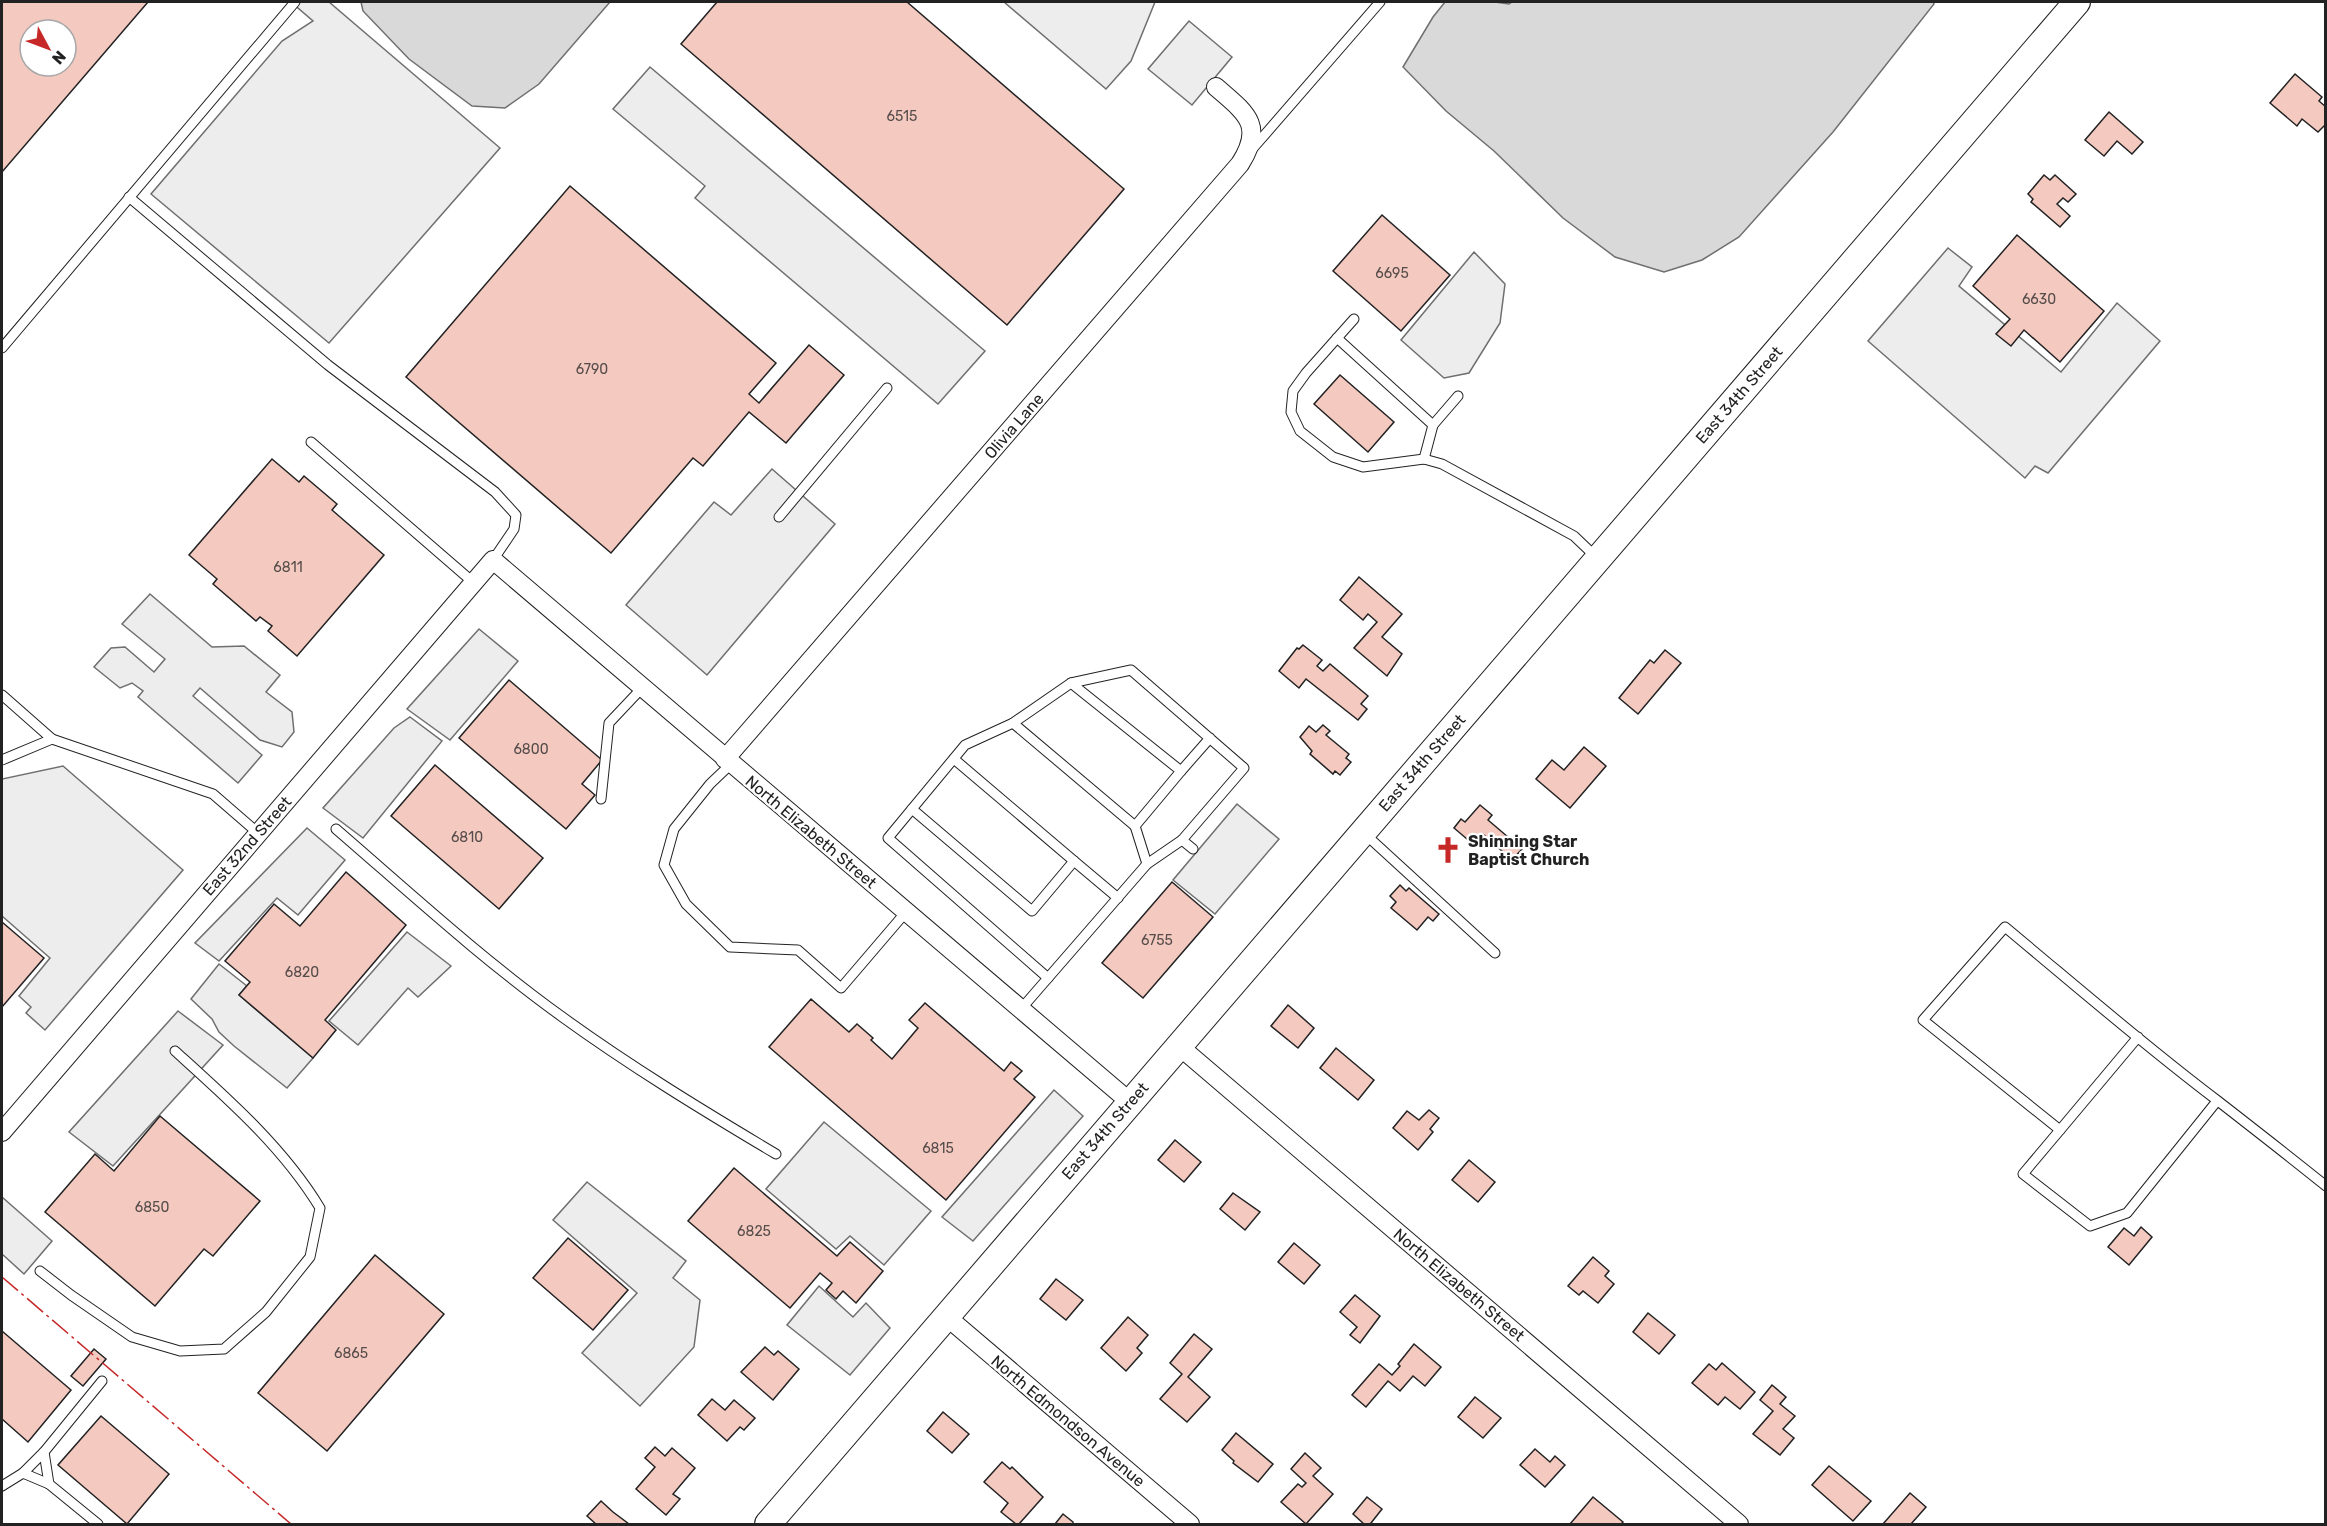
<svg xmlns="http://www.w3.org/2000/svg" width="2327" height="1526" viewBox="0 0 2327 1526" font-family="Rubik,sans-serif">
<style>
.parking{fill:#ededed;stroke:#6f6f6f;stroke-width:1.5}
.water{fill:#d9d9d9;stroke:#6f6f6f;stroke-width:1.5}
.building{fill:#f3c9c0;stroke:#222;stroke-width:1.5;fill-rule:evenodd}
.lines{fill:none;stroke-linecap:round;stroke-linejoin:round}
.lane-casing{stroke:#222;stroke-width:11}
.street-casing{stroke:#222;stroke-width:20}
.secondary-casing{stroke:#222;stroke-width:28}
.lane{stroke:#fff;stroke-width:9}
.street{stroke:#fff;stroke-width:18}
.secondary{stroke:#fff;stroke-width:26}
.power{stroke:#c62828;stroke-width:1.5;stroke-dasharray:21 4.5 3 4.5;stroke-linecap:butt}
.labels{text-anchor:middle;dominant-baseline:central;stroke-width:4.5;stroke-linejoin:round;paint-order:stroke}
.number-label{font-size:14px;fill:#564c4a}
.street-label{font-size:16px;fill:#222;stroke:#fff}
.poi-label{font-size:16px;font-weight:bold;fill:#222;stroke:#fff;text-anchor:start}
</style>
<rect width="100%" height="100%" fill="#fff"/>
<!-- parking -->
<g class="parking">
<polygon points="291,2 329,2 500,148 329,343 151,194 282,41 313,21"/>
<polygon points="1004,2 1155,2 1131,61 1106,89"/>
<polygon points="1189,21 1232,57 1192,105 1148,69"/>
<polygon points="650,67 985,351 938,404 695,198 705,186 613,109"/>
<polygon points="1948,248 1972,267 1959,286 2061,372 2117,303 2160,341 2048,473 2035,466 2025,478 1868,341"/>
<polygon points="1474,252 1505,284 1500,323 1469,373 1444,378 1401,340"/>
<polygon points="772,469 835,524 707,675 626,605 714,502 731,515"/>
<polygon points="150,594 212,647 244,646 280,675 266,692 292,712 294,732 282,747 260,740 200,688 193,696 262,755 238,783 138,697 143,691 132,683 120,688 94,667 111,648 125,647 154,672 165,659 122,624"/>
<polygon points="479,629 518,661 450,740 407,709"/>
<polygon points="410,717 442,741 363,838 323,808 394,728"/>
<polygon points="63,766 183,870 45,1030 26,1013 31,1007 19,996 50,958 2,916 2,779"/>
<polygon points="1237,804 1279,839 1215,914 1173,880"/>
<polygon points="307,828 345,860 298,915 277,898 219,961 195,943"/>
<polygon points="407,932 451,966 418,997 408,988 358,1045 329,1021"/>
<polygon points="219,964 247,986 239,995 313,1058 287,1088 234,1046 219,1032 212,1019 191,999"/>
<polygon points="178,1011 223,1045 113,1166 69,1132"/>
<polygon points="1054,1090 1083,1116 973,1241 942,1217"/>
<polygon points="824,1122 931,1211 884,1265 850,1236 836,1249 766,1189"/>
<polygon points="587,1182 686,1261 673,1278 700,1300 694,1347 640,1406 582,1353 637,1293 553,1220"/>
<polygon points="2,1197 52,1241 24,1274 2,1254"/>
<polygon points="819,1286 853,1317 866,1303 890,1328 850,1375 787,1325"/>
</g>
<!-- water -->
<g class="water">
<polygon points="361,2 610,2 539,84 505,108 472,106 409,59 363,11"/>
<polygon points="1445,2 1495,2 1509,4 1512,2 1933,2 1934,4 1833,132 1739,237 1702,260 1664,272 1615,257 1563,218 1494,151 1446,111 1403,67 1433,17"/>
</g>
<!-- building -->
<g class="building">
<path d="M 2,2 L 148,2 L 2,172 ZM 30,30 L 66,30 L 66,66 L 30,66 Z"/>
<polygon points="717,2 907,2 1124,189 1007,325 681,44"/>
<polygon points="2295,74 2322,97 2319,101 2326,107 2326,124 2318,132 2302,119 2297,126 2270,103"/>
<polygon points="2109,112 2143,142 2132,154 2117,141 2104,156 2085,140"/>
<polygon points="2044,175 2050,180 2055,175 2076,194 2068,202 2063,198 2057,204 2070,216 2060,227 2031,202 2033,199 2028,194"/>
<polygon points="570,186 776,363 749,394 759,403 809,345 844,375 786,443 749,412 703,466 693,458 611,553 406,377"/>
<polygon points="1382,215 1450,275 1401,331 1333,271"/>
<polygon points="2017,235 2104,311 2060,362 2024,330 2011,346 1996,334 2010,319 1973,286"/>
<polygon points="1340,375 1394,422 1368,452 1314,404"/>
<polygon points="272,459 299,482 304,476 337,504 332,510 384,555 297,656 268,631 272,626 260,617 256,621 213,584 217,579 189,555"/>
<polygon points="1359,577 1402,614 1382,637 1402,654 1387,676 1354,648 1377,622 1368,614 1363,620 1340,600"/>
<polygon points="1303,645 1322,660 1317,666 1323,671 1330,664 1368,696 1361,704 1367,709 1358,720 1306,679 1299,688 1279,671 1297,648 1299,649"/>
<polygon points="1665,650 1681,663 1638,714 1619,698 1650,660 1654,663"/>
<polygon points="509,680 602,760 582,784 595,795 566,829 459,738"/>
<polygon points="1323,725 1330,731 1326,735 1349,754 1346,758 1351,762 1340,775 1335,771 1333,774 1310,754 1312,751 1300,737 1309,726 1316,732"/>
<polygon points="1584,747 1606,766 1570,808 1536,779 1552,760 1564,770"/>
<polygon points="435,765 543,858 499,909 391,816"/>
<polygon points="1480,805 1492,815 1488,820 1522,849 1512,860 1483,834 1474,845 1454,828 1461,819 1465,822"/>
<polygon points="346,872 406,925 325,1020 336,1030 313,1058 239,995 250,982 225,961 274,904 300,926"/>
<polygon points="1172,882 1213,917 1143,998 1102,963"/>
<polygon points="1400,885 1406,891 1409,888 1439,914 1433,921 1428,917 1417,930 1391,908 1396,902 1390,896"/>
<polygon points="2,922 44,958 2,1007"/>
<polygon points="811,999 849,1032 857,1024 873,1038 871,1040 892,1059 918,1028 909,1020 925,1003 1004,1071 1011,1062 1022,1071 1014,1079 1035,1097 946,1200 769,1047"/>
<polygon points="1288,1005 1314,1028 1298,1048 1271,1026"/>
<polygon points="1336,1048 1374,1080 1358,1100 1320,1068"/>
<polygon points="1429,1110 1439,1118 1430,1129 1433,1132 1418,1150 1393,1128 1407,1111 1419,1120"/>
<polygon points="160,1116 260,1201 213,1256 204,1249 155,1306 45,1212 95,1154 114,1171"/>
<polygon points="1175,1140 1201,1162 1184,1182 1158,1160"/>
<polygon points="1469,1160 1495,1182 1478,1202 1452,1180"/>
<polygon points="734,1168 837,1256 850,1242 883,1271 856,1303 843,1291 836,1299 826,1290 832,1283 820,1273 790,1308 688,1221"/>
<polygon points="1233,1193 1260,1212 1245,1230 1220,1209"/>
<polygon points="2141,1227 2152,1237 2129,1265 2108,1247 2124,1228 2134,1236"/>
<polygon points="568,1238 628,1290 593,1330 533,1278"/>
<polygon points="1294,1243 1320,1265 1304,1284 1278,1262"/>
<polygon points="375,1255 444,1314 327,1451 258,1393"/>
<polygon points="1593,1257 1609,1271 1605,1276 1614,1284 1598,1303 1583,1291 1579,1295 1568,1286"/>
<polygon points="1056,1279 1083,1300 1066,1320 1040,1299"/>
<polygon points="1355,1295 1380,1316 1360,1343 1350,1335 1357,1327 1340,1312"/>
<polygon points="1648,1313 1675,1335 1659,1354 1633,1332"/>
<polygon points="1128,1317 1148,1335 1137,1348 1142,1353 1126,1371 1101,1348"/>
<polygon points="2,1331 71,1390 28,1442 2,1419"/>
<polygon points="1194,1334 1212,1349 1188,1377 1210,1397 1187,1422 1160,1399 1182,1374 1170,1363"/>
<polygon points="1414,1344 1441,1367 1425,1386 1413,1376 1400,1391 1388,1381 1366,1407 1352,1395 1379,1364 1392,1375 1400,1366 1398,1364"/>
<polygon points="765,1347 774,1355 778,1351 799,1369 773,1400 741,1372"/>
<polygon points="94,1349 106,1359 83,1386 71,1376"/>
<polygon points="1722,1363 1755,1392 1740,1409 1725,1397 1718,1405 1692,1383 1709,1364 1716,1370"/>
<polygon points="1772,1385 1786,1397 1780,1404 1795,1416 1783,1429 1794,1438 1780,1455 1753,1434 1773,1411 1760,1400"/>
<polygon points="1475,1397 1501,1418 1483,1438 1458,1417"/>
<polygon points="712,1399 725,1410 734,1400 755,1418 744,1430 740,1427 727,1441 698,1415"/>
<polygon points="943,1412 969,1434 952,1453 927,1431"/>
<polygon points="101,1416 169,1474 127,1524 58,1465"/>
<polygon points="1236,1433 1273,1464 1258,1482 1233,1463 1234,1461 1222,1450"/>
<polygon points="655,1447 665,1456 672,1448 695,1468 673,1494 680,1499 666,1515 636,1489 655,1467 645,1458"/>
<polygon points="1535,1449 1550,1462 1555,1456 1565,1465 1545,1487 1520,1465"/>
<polygon points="1305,1453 1321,1468 1313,1476 1333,1494 1306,1524 1281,1502 1298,1484 1302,1487 1306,1483 1291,1469"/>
<polygon points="1002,1462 1010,1469 1012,1467 1043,1497 1019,1524 1016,1524 1001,1512 1008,1503 984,1482"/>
<polygon points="1829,1466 1871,1501 1853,1521 1812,1485"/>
<polygon points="1910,1493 1926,1507 1911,1524 1883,1524"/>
<polygon points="1367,1497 1382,1509 1371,1523 1373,1524 1364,1524 1353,1514"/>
<polygon points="1593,1497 1623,1522 1621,1524 1570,1524"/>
<polygon points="601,1501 613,1512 629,1524 596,1524 587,1516"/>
<polygon points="1063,1514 1073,1522 1073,1524 1055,1524"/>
</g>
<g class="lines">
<defs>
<g id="lane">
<polyline points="1254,147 1380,2"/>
<polyline points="129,197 328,365 495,492 516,515 514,529 493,560"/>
<polyline points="1354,319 1306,373 1293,391 1291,412 1300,431 1333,457 1363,467 1424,459 1442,464 1574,536 1596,557"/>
<polyline points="1337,338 1433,425 1424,459"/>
<polyline points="2,348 295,2"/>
<polyline points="1433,425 1458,396"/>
<polyline points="311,442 474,583"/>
<polyline points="779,517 887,388"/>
<polyline points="1071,683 1013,723 1135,826 1181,771"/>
<polyline points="2,695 52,739"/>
<polyline points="1013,723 965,745 888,838 1048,978"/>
<polyline points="2,760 52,739 213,794 258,833"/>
<polyline points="731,764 710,784 674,829 664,865 686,904 730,947 798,950 841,988 906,912"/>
<polyline points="601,799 609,723 642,688"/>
<polyline points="912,809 1032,911 1074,861 954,759"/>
<polyline points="1135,826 1147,864"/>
<path d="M 336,829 C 409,892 482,959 561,1016 C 630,1066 702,1110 776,1154"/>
<polyline points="1365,834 1495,953"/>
<polyline points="1193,849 1182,840 1244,768 1131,670 1071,683 1181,771 1210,738"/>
<polyline points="1074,861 1118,898"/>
<polyline points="1021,1009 1147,864 1182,840"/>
<path d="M 2138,1037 L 2060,1130 L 1923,1020 L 2005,927 C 2076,986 2145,1046 2218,1101 C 2254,1129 2290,1157 2326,1186"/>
<polyline points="2060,1130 2023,1174 2090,1226 2127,1213 2217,1101"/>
<path d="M 40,1271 L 71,1295 L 132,1337 L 180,1351 L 224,1349 L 266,1312 L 310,1257 L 320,1208 C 283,1147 228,1099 175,1051"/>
<polyline points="44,1452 102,1381"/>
<polyline points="23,1473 44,1452 49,1484"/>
<polyline points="2,1486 23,1473 49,1484 98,1524"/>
</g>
<g id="street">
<path d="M 725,759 L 1240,164 C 1265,125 1246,113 1216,87"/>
<polyline points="1179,1046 1739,1524"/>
<polyline points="2,1132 493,560 1130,1102"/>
<polyline points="947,1317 1190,1524"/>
</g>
<polyline id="secondary" points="768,1524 2077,2"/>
</defs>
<!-- lane casing -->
<use href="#lane" class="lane-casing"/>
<!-- street casing -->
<use href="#street" class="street-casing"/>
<!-- secondary casing -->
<use href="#secondary" class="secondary-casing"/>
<!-- lane -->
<use href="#lane" class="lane"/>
<!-- street -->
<use href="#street" class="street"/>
<!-- secondary -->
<use href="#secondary" class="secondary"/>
<!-- power -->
<polyline class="power" points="2,1277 291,1524"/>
</g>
<!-- icons -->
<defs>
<symbol id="church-bare" viewBox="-9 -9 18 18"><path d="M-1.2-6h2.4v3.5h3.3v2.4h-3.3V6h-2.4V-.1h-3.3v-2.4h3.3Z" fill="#c62828" stroke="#fff" stroke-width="2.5" paint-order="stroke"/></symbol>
</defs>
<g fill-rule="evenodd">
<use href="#church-bare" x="1429" y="831" width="38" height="38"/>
</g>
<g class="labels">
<!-- number labels -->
<g class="number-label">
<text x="902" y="116">6515</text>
<text x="1392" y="273">6695</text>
<text x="2039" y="299">6630</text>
<text x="592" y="369">6790</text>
<text x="288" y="567">6811</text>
<text x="531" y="749">6800</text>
<text x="467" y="837">6810</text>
<text x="1157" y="940">6755</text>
<text x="302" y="972">6820</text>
<text x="938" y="1148">6815</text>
<text x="152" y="1207">6850</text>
<text x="754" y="1231">6825</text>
<text x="351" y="1353">6865</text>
</g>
<!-- street labels -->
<g class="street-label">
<text transform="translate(1739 395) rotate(-49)">East 34th Street</text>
<text transform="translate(1014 426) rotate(-49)">Olivia Lane</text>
<text transform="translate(1422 763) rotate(-49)">East 34th Street</text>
<text transform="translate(811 832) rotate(40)">North Elizabeth Street</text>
<text transform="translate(247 846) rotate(-49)">East 32nd Street</text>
<text transform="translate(1105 1131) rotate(-49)">East 34th Street</text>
<text transform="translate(1459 1285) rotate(40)">North Elizabeth Street</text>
<text transform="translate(1068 1421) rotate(40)">North Edmondson Avenue</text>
</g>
<!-- poi labels -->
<g class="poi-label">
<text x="1468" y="841">Shinning Star<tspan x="1468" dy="18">Baptist Church</tspan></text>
</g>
</g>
<!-- border -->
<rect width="2327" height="1526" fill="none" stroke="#222222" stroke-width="6"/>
<!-- north arrow -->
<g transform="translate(48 48) rotate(131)"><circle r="28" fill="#ffffff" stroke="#a7a7a7" stroke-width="1.5"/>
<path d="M0-4.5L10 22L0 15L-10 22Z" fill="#c62828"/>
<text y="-9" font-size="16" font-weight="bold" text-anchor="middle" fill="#222222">N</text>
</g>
</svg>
